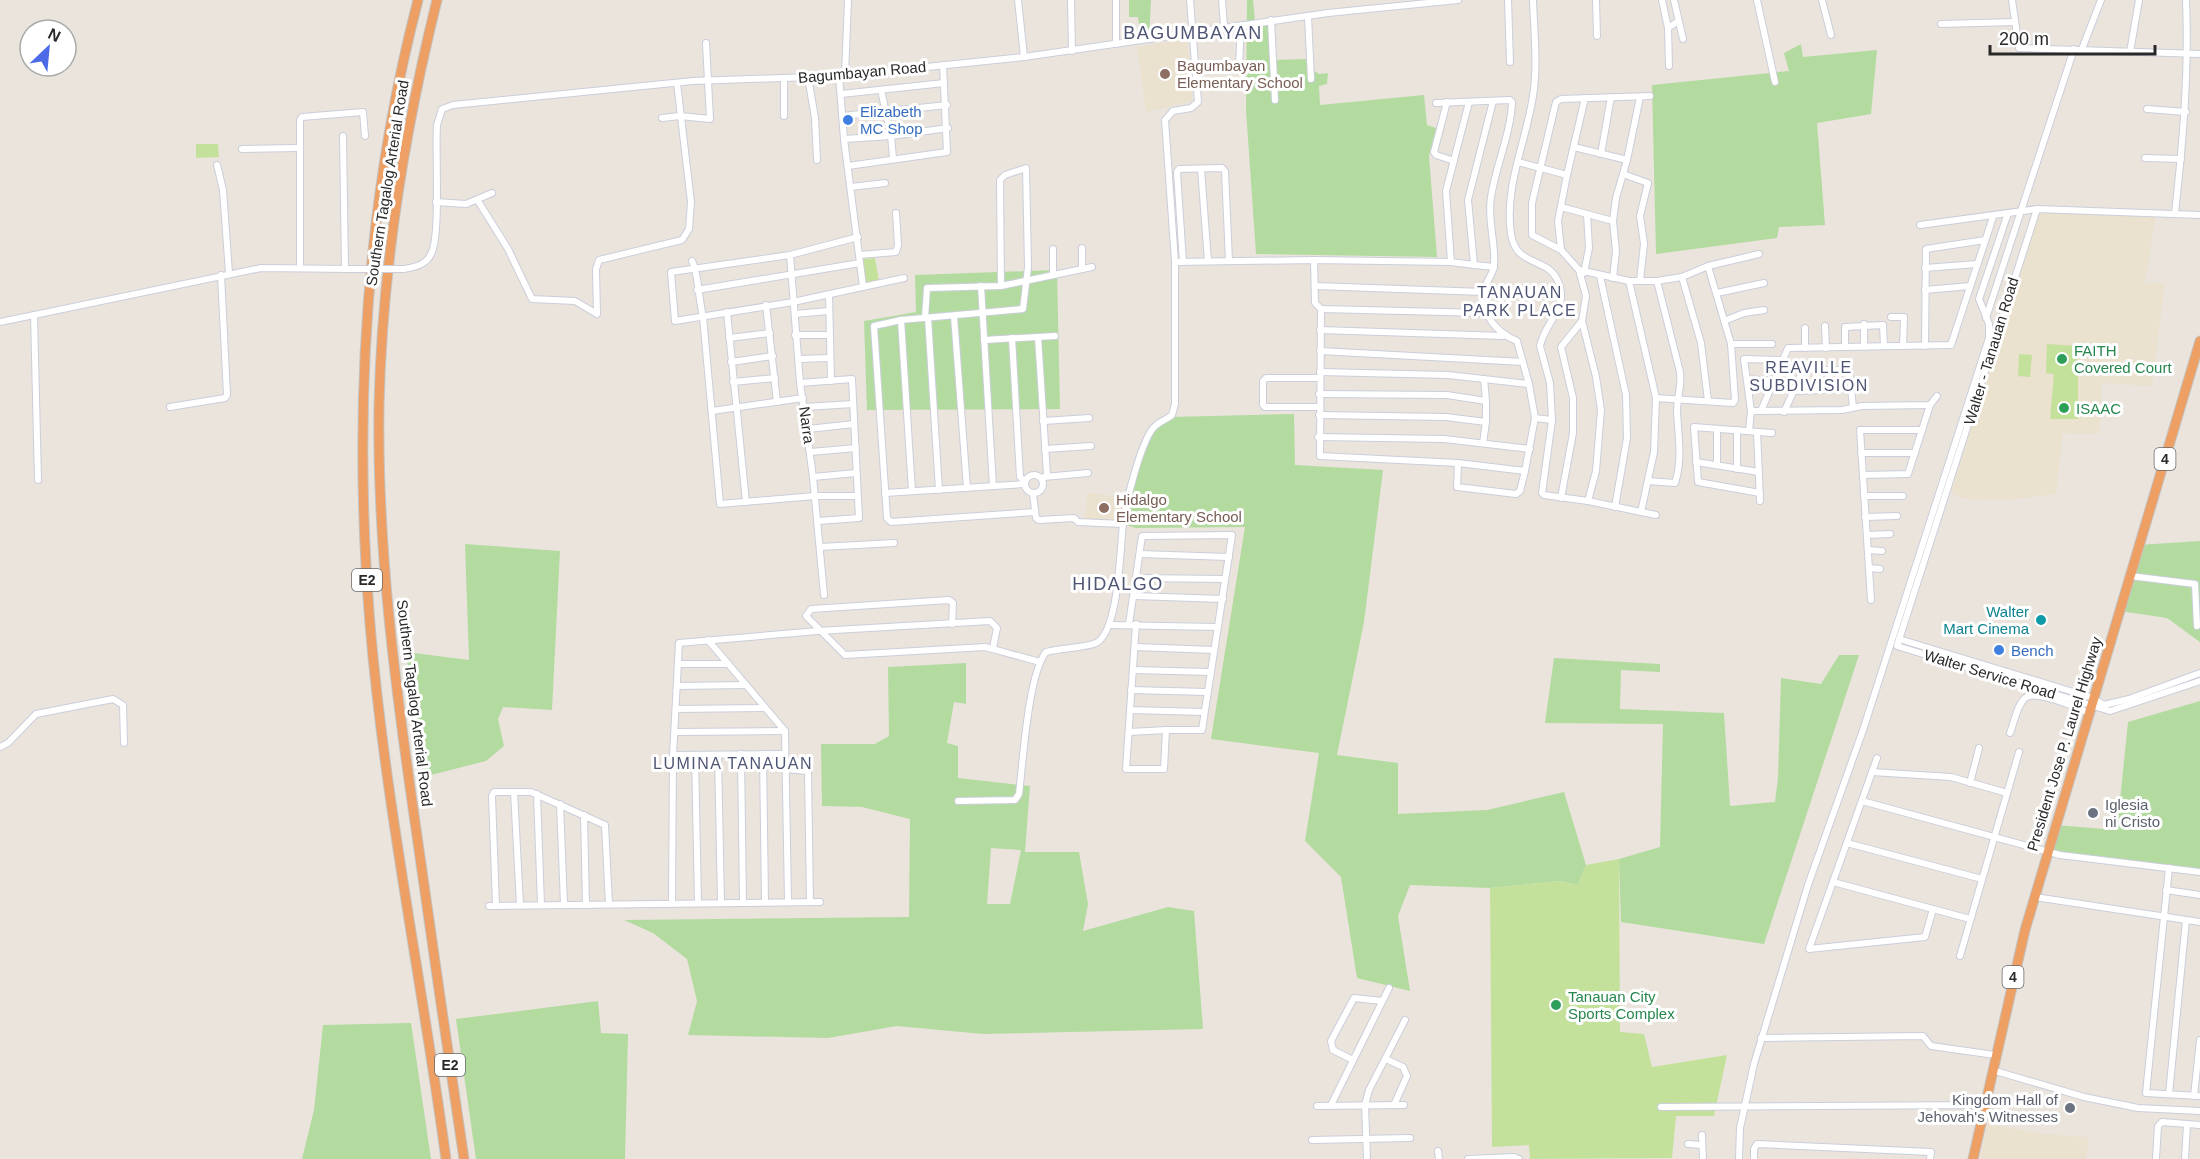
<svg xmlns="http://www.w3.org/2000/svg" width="2200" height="1159" viewBox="0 0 2200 1159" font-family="Arial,sans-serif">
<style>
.education{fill:#eae1ce}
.green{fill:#b3db9f;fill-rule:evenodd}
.pitch{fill:#c4e19b}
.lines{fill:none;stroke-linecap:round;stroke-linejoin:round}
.minor-casing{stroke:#cbceda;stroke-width:8}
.highway-casing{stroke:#c3c3c3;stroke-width:11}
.minor{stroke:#fff;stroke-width:6}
.highway{stroke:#ed9f64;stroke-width:9}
.minor-bridge-casing{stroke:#cbceda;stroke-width:8;stroke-linecap:butt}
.minor-bridge{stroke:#fff;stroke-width:6}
.education-dot{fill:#8d6e63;stroke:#fff;stroke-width:2}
.shop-dot{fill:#3f7fe0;stroke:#fff;stroke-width:2}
.leisure-dot{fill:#2e9e5b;stroke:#fff;stroke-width:2}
.culture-dot{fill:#0f9aa8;stroke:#fff;stroke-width:2}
.worship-dot{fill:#6b7280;stroke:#fff;stroke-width:2}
.labels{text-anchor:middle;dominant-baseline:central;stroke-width:6;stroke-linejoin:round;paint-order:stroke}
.shield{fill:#fff;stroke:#696969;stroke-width:1.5}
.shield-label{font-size:14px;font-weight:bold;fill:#292929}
.education-label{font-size:15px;fill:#785e54;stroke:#fff;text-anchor:start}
.street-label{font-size:15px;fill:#292929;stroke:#fff}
.shop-label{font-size:15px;fill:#366cbe;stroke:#fff;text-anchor:start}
.leisure-label{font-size:15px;fill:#27864d;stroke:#fff;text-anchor:start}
.culture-label{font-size:15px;fill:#0d838f;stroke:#fff;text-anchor:end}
.worship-label{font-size:15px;fill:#5b616d;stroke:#fff;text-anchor:start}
.neighbourhood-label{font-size:16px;letter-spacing:1.5px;fill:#4f5675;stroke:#fff}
.quarter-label{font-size:18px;letter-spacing:1.5px;fill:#4f5675;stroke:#fff}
</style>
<rect width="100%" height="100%" fill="#eae4dd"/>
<!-- education -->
<g class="education">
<polygon points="1187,39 1193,101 1146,112 1137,47"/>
<polygon points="2039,211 2156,214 2145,283 2165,283 2152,386 2102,383 2099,434 2063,433 2056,494 2006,500 1965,499 1951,493"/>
<polygon points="1088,493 1123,497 1119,522 1084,520"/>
<polygon points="1986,1124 2043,1134 2089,1137 2086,1159 1980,1159"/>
</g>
<!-- green -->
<g class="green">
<polygon points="1129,0 1151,0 1149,39 1141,40 1138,17 1129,17"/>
<polygon points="1247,0 1253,0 1255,22 1271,20 1273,60 1307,59 1311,69 1319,74 1328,73 1327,84 1319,86 1320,105 1424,95 1427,125 1436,128 1429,156 1437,257 1256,254 1246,110"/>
<polygon points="1801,44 1803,57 1877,50 1871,114 1817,123 1825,225 1779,227 1777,238 1656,254 1652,85 1789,71 1784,53"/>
<polygon points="1057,270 1060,409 867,410 864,321 916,312 915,275"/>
<polygon points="1294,414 1295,465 1383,470 1364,622 1337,755 1398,763 1398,814 1487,810 1564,792 1586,865 1578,885 1560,881 1490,888 1410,885 1398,916 1410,991 1357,978 1341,877 1305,841 1319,753 1211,739 1245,527 1136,528 1123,524 1134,480 1151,429 1170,417"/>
<polygon points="2200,541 2200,642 2167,618 2120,611 2139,545"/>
<polygon points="465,544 560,551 552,710 503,707 498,719 504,746 486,761 423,777 406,652 469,660"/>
<polygon points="1839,655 1859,655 1764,944 1621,922 1619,859 1660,847 1663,724 1545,723 1554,658 1660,664 1660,672 1621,670 1620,709 1724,713 1730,806 1775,802 1778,778 1781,678 1821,684"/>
<path d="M 966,663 L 966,704 L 954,702 L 947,743 L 958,746 L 958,778 L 1030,786 L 1025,852 L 1079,852 L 1088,904 L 1083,931 L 1168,907 L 1194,911 L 1203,1029 L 983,1034 L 897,1026 L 828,1038 L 688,1035 L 697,1001 L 687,959 L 653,933 L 624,920 L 909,917 L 910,819 L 862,807 L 822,806 L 821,744 L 875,744 L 889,736 L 888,667 ZM 991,848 L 1021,850 L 1010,904 L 987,904 Z"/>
<polygon points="2200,701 2200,876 2048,852 2055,825 2117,830 2128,722"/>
<polygon points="598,1001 601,1033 628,1034 625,1159 476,1159 456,1019"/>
<polygon points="411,1023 431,1159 302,1159 314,1110 323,1025"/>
</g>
<!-- pitch -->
<g class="pitch">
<polygon points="196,144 218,144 219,157 196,158"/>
<polygon points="875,258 879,281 866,283 862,259"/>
<polygon points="2047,344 2078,346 2078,419 2050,419 2054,374 2046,373"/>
<polygon points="2019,354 2032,355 2030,377 2018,376"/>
<polygon points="1619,859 1620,1032 1644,1034 1652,1067 1727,1055 1714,1116 1676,1116 1672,1158 1530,1159 1529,1145 1492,1147 1490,888 1560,881 1578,885 1586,865"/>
</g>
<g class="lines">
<defs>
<g id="minor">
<polyline points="1018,0 1024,57"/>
<polyline points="1071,0 1072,51"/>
<polyline points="1116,0 1116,44"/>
<polyline points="1222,0 1224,27"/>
<polyline points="1508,0 1510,62"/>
<path d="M 1533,0 C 1534,31 1538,65 1533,96 C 1526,142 1504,187 1511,234 C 1516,267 1546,257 1557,279 C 1571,307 1545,321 1540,346 L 1550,383 L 1552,420 L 1542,493 L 1544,495 L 1588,501 L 1656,515"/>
<polyline points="1596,0 1597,36"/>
<polyline points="1662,0 1668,28"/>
<polyline points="1674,0 1683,39"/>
<polyline points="1757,0 1775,82"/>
<polyline points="1822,0 1831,35"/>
<polyline points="2012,0 2019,48 2200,54"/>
<polyline points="1308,16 1311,79"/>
<polyline points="1271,20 1275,100"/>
<polyline points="1941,24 2015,22"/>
<polyline points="2082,49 2101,0"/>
<polyline points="2130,52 2139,0"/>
<polyline points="1239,66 1241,25"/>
<polyline points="1669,66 1668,28 1677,22"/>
<polyline points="845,75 848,0"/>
<polyline points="839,76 844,139 863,286"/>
<polyline points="808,77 815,118 817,160"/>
<polyline points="784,78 784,116"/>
<polyline points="881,90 891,136 893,158"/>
<polyline points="841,94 944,83"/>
<polyline points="1447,102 1434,152 1436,155 1454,161"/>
<polyline points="1469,102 1446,191 1451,262 1474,265 1468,200 1493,101"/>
<path d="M 1436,103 L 1510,100 L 1512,102 C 1511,133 1496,165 1491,197 C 1487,220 1496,243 1494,266 C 1493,275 1485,282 1484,291 C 1480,314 1497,333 1517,341 L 1529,384 L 1535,418 L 1552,420"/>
<polyline points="2147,109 2186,112"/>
<polyline points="842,116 947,105"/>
<polyline points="662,118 680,116 710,119 706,43"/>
<polyline points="343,136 345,269"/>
<polyline points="844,139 891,136 948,128"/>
<polyline points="1574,147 1627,160 1640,97"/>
<polyline points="242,149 298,148"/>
<polyline points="1601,154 1611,97"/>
<polyline points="2145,158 2181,159"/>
<polyline points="1518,162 1567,175 1558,221 1561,250 1579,270 1629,281 1657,281 1682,277 1708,266 1731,344 1735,400 1733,403 1656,398"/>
<polyline points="217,165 223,190 229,273"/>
<polyline points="848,166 947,152 943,65"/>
<polyline points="1201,169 1208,261"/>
<polyline points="1623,174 1648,183 1640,216 1644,244 1640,281"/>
<polyline points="1567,175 1585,98"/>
<polyline points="851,187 885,183"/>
<polyline points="478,201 508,249 532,299 575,301 597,314 596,269 599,260 682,240 689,229 691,202 677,83"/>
<polyline points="436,202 466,204 492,193"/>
<polyline points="1561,207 1613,221 1616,251 1613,278"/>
<polyline points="2037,209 1897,646 2110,711 2200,681"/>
<path d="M 2175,213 C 2183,141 2189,72 2186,0"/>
<polyline points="1613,221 1616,198 1627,160"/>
<polyline points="1920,225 2037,209 2200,215"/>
<polyline points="858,237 790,255 671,272 675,321 793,302 904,278"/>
<polyline points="1561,250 1532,235 1532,203 1556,102 1561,99 1650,96"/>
<polyline points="790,255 800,383 813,477 824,595"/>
<polyline points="859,255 896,252 898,245 896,213"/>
<polyline points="1314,260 1315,303 1321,309 1320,456 1458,463 1525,471 1535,418"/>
<path d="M 692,261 C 698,271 699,301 703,317 L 720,504 L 815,496 L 858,496"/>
<polyline points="1175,262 1314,260 1451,262"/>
<polyline points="1183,262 1177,172 1179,169 1222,168 1225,171 1229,261"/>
<polyline points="1474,265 1494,267"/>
<polyline points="1708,266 1759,254"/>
<polyline points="300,268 300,120 302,117 363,112 365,136"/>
<polyline points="1925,268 1977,264"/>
<path d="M 404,269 C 415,267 426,265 431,254 C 441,236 435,151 437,125 L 442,109 L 453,105 L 693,81 L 839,76 L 1024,57 L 1328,13 L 1458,0"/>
<polyline points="1082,269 1082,248"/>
<polyline points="1579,270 1586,296 1582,321 1596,377 1601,410 1596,471 1588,501"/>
<polyline points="1584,273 1589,248 1587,214"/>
<polyline points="1053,275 1053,249"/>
<polyline points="1600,276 1626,395 1627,438 1615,507"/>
<polyline points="1682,277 1701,343 1708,401"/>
<polyline points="1629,281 1656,398 1654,452 1641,512"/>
<polyline points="981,286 993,486"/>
<polyline points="1001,286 1000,180 1005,175 1026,168 1028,267 1023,309 901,320 874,326 887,518 891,522 1035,512"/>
<polyline points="1315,286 1484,292"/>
<polyline points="697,290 860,263"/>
<polyline points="1925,290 1970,286"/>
<polyline points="1717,293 1764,283"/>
<polyline points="829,295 831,381"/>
<polyline points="766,305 777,402"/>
<polyline points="1321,309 1486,313"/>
<polyline points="727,312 746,502"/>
<polyline points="795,314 828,311"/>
<polyline points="34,315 38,480"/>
<polyline points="954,316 967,488"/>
<polyline points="1891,317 1904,317 1903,346"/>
<polyline points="925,318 927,288 1001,286 1092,267"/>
<polyline points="928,318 939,490"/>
<polyline points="1986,318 2074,49"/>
<polyline points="901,320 912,491"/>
<polyline points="1724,321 1744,313 1764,310"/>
<polyline points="0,322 261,268 352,269"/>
<polyline points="1825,326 1826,348"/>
<polyline points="1805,328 1805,348"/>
<polyline points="1320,330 1504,336"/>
<polyline points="795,335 829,335"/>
<polyline points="1038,337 1047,475"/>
<polyline points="729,338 770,333"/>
<polyline points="1012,338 1020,477 1025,481"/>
<polyline points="984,340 1055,336"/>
<polyline points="1731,344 1772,344"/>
<polyline points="1925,346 1926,249 1985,240"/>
<polyline points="1845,347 1845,327 1883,325 1884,346"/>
<polyline points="1864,347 1864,324"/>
<polyline points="1320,351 1523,362"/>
<polyline points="799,359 829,358"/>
<polyline points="731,362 773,356"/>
<polyline points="1320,372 1448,375 1529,384"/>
<polyline points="1484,379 1486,401"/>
<polyline points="1747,379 1774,381"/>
<polyline points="733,382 775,378"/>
<polyline points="800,383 852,379 859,518 818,521"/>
<polyline points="1793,391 1851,389"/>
<polyline points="1319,394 1447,395 1486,401 1486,422"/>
<polyline points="170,407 225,398 227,395 221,275"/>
<polyline points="805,407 853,404"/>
<polyline points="1319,407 1265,407 1263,405 1263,381 1266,378 1319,378"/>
<polyline points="712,411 803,398"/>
<polyline points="1751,411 1842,410 1862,406 1930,405 1937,396"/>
<polyline points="1761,411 1788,348 1951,345 1993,217"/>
<polyline points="1784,412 1803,370 1849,370 1853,407"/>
<polyline points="1319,415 1446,417 1486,422 1483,443"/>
<polyline points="1043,421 1089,418"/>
<polyline points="808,429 854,424"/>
<polyline points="1717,429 1717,465"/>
<polyline points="1749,431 1751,411 1744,359 1783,360"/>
<polyline points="1757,432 1760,501"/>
<polyline points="1318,437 1444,439 1530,449"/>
<polyline points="1045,449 1091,446"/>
<polyline points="811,452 856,448"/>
<polyline points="1861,453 1915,453"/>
<polyline points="1696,462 1759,472"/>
<polyline points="1458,463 1457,487 1516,494 1520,491 1525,471"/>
<polyline points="1737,469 1737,430"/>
<circle cx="1034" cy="484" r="9"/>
<polyline points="1863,475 1908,474 1930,405"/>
<polyline points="813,477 856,473"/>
<polyline points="1044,477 1088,473"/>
<path d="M 1648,481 L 1675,483 C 1683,459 1678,435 1677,411 C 1677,397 1682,386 1680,372 L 1657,281"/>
<polyline points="885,493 1024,484"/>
<polyline points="1760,493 1698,482 1694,427 1772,433"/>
<polyline points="1033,494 1036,518 1039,520 1074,518 1078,522 1123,524"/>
<polyline points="1864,496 1903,496"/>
<polyline points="1561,498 1573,433 1573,398 1561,347 1582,321"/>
<polyline points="1865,517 1897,516"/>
<polyline points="1867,535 1890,534"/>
<polyline points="820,547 894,543"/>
<polyline points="1868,550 1882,551"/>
<polyline points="1140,554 1229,557"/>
<polyline points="1869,568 1880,569"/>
<polyline points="2130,576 2195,584 2197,626"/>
<polyline points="1136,578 1225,579"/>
<polyline points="1134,596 1223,599"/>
<polyline points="1871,600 1860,430 1922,430"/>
<polyline points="952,624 953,603 949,600 811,609 806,616 845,655 985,647 1040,662"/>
<polyline points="1129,624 1142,536 1232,535 1202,730 1166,730 1164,769 1126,769 1136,624"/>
<polyline points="1109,625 1217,627"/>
<polyline points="1899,639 2093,698 2104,705 2129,699 2200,673"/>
<polyline points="708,640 785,731 788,902"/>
<polyline points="1135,647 1214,650"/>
<polyline points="678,664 728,664"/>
<polyline points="1133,670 1210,672"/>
<polyline points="677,686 746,685"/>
<polyline points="1131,690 1207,692"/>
<polyline points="676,709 765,708"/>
<polyline points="1130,710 1204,712"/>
<polyline points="675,732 785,731"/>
<polyline points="1129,732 1166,730"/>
<path d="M 2010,733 C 2014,723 2017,705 2025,698 C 2036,689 2077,708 2089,713"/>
<polyline points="0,747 8,743 36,714 113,699 123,705 124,743"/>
<polyline points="741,754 743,903"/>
<polyline points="763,754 765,902"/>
<polyline points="673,755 785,754"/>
<polyline points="695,755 698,903"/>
<polyline points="718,755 721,903"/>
<polyline points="1877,758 1809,949 1925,937 1933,909"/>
<polyline points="785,769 808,771 810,902"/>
<polyline points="1872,772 1951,777 2007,793"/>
<polyline points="1970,783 1979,748"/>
<polyline points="514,792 520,905"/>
<polyline points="537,794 541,905"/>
<path d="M 958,801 L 1015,800 L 1019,794 C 1023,762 1028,675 1046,652 C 1060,648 1085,648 1096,643 C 1119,632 1120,548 1123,524 C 1126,502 1139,450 1151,431 C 1156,422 1165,421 1172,415 L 1175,404 L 1175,262 L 1165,120 L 1173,111 L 1191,108 L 1198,102 L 1190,0"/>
<polyline points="1862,801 2060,855 2200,872"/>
<polyline points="560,804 564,905"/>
<polyline points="584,815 586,905"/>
<polyline points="1847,843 1982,879"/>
<polyline points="2169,868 2146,1093 2200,1096"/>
<polyline points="1833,882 1970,919"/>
<polyline points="2166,890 2200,895"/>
<polyline points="2035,897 2200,922"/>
<polyline points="672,903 673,755 679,643 818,631 990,621 997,628 993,648"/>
<polyline points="489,906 820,902"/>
<polyline points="496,906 492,796 494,792 531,792 605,825 609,904"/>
<polyline points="1960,956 2019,752"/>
<polyline points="1761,1038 1923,1036 1931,1046 1995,1055"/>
<polyline points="1386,1059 1403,1067 1407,1076 1394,1105"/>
<polyline points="1353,1060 1333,1050 1331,1041 1354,998 1382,1001"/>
<polyline points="1992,1070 2084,1097 2138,1108 2200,1111"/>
<polyline points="2169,1094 2186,920"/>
<polyline points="2194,1096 2200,1040"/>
<polyline points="1331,1105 1389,988"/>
<polyline points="1317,1106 1404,1105"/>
<polyline points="1661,1107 1984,1105"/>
<polyline points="1702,1135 1703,1159"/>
<polyline points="1312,1140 1410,1138"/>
<polyline points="1688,1144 1702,1145"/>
<polyline points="1438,1151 1439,1159"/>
<polyline points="1367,1159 1365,1105 1369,1090 1405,1020"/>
<polyline points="1468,1159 1514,1157 1519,1159"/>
<polyline points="1739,1159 1740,1128 1754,1064 1808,885 1863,730 1989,338 1989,324 1979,299 2008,213"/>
<polyline points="1754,1159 1754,1149 1757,1144 1931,1152 1930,1159"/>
<polyline points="2156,1159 2158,1126 2162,1122 2200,1125"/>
<polyline points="2185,1159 2187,1125"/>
</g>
<g id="highway">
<path d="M 418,0 C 365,204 353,414 370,624 C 385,803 422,981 446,1159"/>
<path d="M 437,0 C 404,133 382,269 379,406 C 377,546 395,684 415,822 C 431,934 447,1047 464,1159"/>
<polyline points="1973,1159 2025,930 2200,341"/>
</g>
</defs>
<!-- minor casing -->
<use href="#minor" class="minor-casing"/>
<!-- highway casing -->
<use href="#highway" class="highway-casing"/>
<!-- minor -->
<use href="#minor" class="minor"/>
<!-- highway -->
<use href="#highway" class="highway"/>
<defs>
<polyline id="minor-bridge" points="352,269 404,269"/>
</defs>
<!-- minor-bridge casing -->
<use href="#minor-bridge" class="minor-bridge-casing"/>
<!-- minor-bridge -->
<use href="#minor-bridge" class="minor-bridge"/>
</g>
<!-- markers -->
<g class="education-dot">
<circle cx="1165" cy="74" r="6"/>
<circle cx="1104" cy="508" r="6"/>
</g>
<g class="shop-dot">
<circle cx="848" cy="120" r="6"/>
<circle cx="1999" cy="650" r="6"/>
</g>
<g class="leisure-dot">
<circle cx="2062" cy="359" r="6"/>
<circle cx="2064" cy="408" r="6"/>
<circle cx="1556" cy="1005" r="6"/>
</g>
<circle class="culture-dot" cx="2041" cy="620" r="6"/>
<g class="worship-dot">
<circle cx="2093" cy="813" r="6"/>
<circle cx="2070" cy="1108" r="6"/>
</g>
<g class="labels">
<!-- shield labels -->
<g class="shield">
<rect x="2154.5" y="448" width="21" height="22" rx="4.5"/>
<rect x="352" y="569" width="30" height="22" rx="4.5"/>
<rect x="2002.5" y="966" width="21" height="22" rx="4.5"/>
<rect x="435" y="1054" width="30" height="22" rx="4.5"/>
</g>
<g class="shield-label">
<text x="2165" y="459">4</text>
<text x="367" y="580">E2</text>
<text x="2013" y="977">4</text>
<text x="450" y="1065">E2</text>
</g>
<!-- education labels -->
<g class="education-label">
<text x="1177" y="65">Bagumbayan<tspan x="1177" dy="17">Elementary School</tspan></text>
<text x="1116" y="499">Hidalgo<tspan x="1116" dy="17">Elementary School</tspan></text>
</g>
<!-- street labels -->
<g class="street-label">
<text transform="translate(862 72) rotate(-5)">Bagumbayan Road</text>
<text transform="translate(387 183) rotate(-81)">Southern Tagalog Arterial Road</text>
<text transform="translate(1991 351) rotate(-73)">Walter - Tanauan Road</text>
<text transform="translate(807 425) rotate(82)">Narra</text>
<text transform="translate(1990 674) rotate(17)">Walter Service Road</text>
<text transform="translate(415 703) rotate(83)">Southern Tagalog Arterial Road</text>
<text transform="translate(2064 744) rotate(-73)">President Jose P. Laurel Highway</text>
</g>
<!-- shop labels -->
<g class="shop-label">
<text x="860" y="111">Elizabeth<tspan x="860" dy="17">MC Shop</tspan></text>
<text x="2011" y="650">Bench</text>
</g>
<!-- leisure labels -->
<g class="leisure-label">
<text x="2074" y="350">FAITH<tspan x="2074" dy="17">Covered Court</tspan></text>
<text x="2076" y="408">ISAAC</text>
<text x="1568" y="996">Tanauan City<tspan x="1568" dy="17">Sports Complex</tspan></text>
</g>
<!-- culture labels -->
<g class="culture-label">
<text x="2029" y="611">Walter<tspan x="2029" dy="17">Mart Cinema</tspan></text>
</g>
<!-- worship labels -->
<g class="worship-label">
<text x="2105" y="804">Iglesia<tspan x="2105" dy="17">ni Cristo</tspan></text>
<text x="2058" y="1099" text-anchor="end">Kingdom Hall of<tspan x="2058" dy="17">Jehovah's Witnesses</tspan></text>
</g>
<!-- neighbourhood labels -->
<g class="neighbourhood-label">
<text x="1520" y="292">TANAUAN<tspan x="1520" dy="18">PARK PLACE</tspan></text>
<text x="1809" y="367">REAVILLE<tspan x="1809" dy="18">SUBDIVISION</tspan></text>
<text x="733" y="763">LUMINA TANAUAN</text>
</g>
<!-- quarter labels -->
<g class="quarter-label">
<text x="1193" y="33">BAGUMBAYAN</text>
<text x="1118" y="584">HIDALGO</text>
</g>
</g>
<!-- north arrow -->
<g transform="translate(48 48) rotate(26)"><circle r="28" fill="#ffffff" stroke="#a9a9a9" stroke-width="1.5"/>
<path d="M0-4.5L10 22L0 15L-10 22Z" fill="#4d6ae7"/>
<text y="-9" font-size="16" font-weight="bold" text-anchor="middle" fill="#292929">N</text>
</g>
<!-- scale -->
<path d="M1990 45v9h165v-9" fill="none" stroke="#292929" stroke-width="3"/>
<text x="1999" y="45" font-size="18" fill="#292929" stroke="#ffffff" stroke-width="4.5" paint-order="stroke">200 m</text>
</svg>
